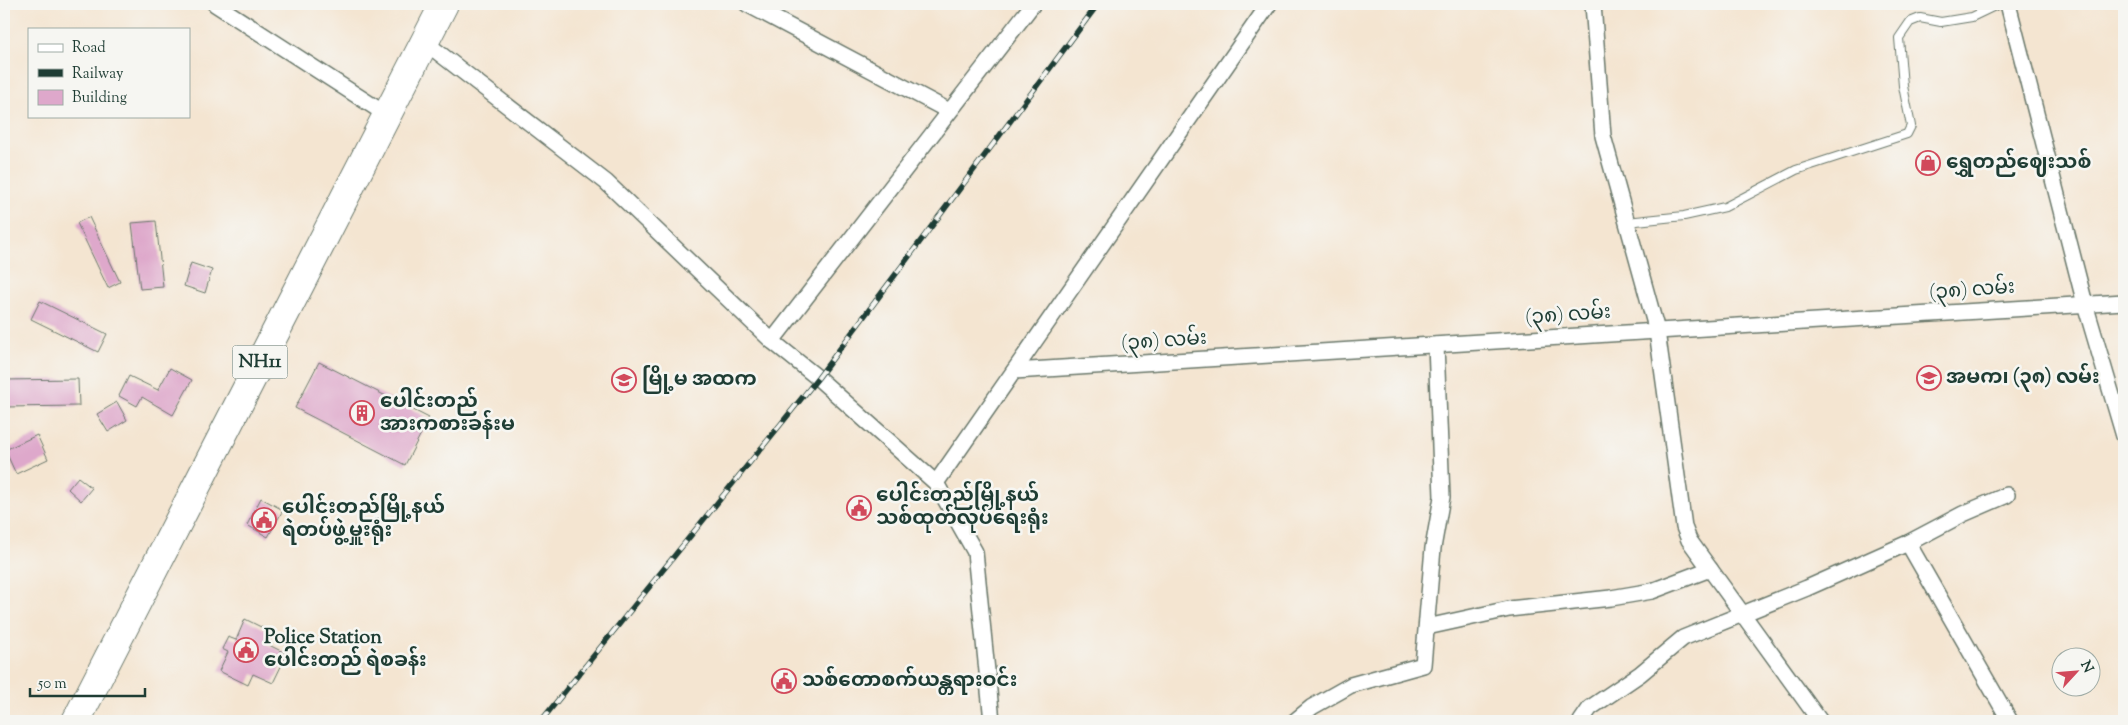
<svg xmlns="http://www.w3.org/2000/svg" width="2128" height="725" viewBox="0 0 2128 725" font-family="'Sorts Mill Goudy','Noto Sans Myanmar',serif">
<style>
.building{fill:#dea8cb}
.lines{fill:none;stroke-linecap:round;stroke-linejoin:round}
.lane-casing{stroke:#6a786b;stroke-width:10}
.street-casing{stroke:#6a786b;stroke-width:18}
.highway-casing{stroke:#6a786b;stroke-width:30}
.lane{stroke:#fff;stroke-width:8}
.street{stroke:#fff;stroke-width:15}
.highway{stroke:#fff;stroke-width:28}
.rail-casing{stroke:#1f3d34;stroke-width:5.5}
.rail{stroke:#f6f6f2;stroke-width:4;stroke-dasharray:11;stroke-linecap:butt}
.labels{text-anchor:middle;dominant-baseline:central;stroke-width:5;stroke-linejoin:round;paint-order:stroke}
.shield{fill:#f6f6f2;stroke:#60746d;stroke-width:1}
.shield-label{font-size:19px;font-weight:bold;fill:#1f3d34}
.poi-label{font-size:20px;font-weight:bold;fill:#1f3d34;stroke:#f6f6f2;text-anchor:start}
.street-label{font-size:20px;fill:#1f3d34;stroke:#f6f6f2}
</style>
<rect width="100%" height="100%" fill="#f6f6f2"/>
<filter id="ink" filterUnits="userSpaceOnUse"><feTurbulence type="fractalNoise" baseFrequency=".02" numOctaves="2"/><feDisplacementMap in="SourceGraphic" scale="10" xChannelSelector="R" yChannelSelector="G"/><feConvolveMatrix kernelMatrix="1 2 1 2 8 2 1 2 1" color-interpolation-filters="sRGB"/></filter>
<filter id="wash" filterUnits="userSpaceOnUse"><feTurbulence type="fractalNoise" baseFrequency=".0096" numOctaves="4" result="noise"/><feDisplacementMap in="SourceGraphic" scale="20" xChannelSelector="R" yChannelSelector="G"/><feGaussianBlur stdDeviation="1.12" result="paint"/><feColorMatrix in="noise" values="0 0 0 0 0 0 0 0 0 0 0 0 0 0 0 0 0 1.4 0 .05"/><feComposite in="paint" operator="in"/></filter>
<g filter="url(#wash)">
<rect width="100%" height="100%" fill="#f4e5d1"/>
<g id="blocks">
<!-- building -->
<g class="building">
<polygon points="89,217 120,282 108,288 77,223"/>
<polygon points="156,221 163,287 140,289 132,223"/>
<polygon points="191,263 212,270 205,293 184,286"/>
<polygon points="40,301 107,334 98,352 31,319"/>
<polygon points="319,362 429,418 405,465 295,408"/>
<polygon points="170,368 192,380 173,415 142,397 137,406 119,396 129,376 158,390"/>
<polygon points="78,379 79,406 4,407 4,380"/>
<polygon points="117,402 127,420 108,432 97,414"/>
<polygon points="37,435 48,459 16,474 5,450"/>
<polygon points="78,477 92,488 81,501 68,489"/>
<polygon points="261,498 283,510 268,537 247,525"/>
<polygon points="245,619 273,633 267,644 287,654 273,683 253,674 248,685 219,671 228,652 222,649 228,637 236,640"/>
</g>
</g>
</g>
<g filter="url(#ink)">
<use href="#blocks" fill-opacity="0" stroke="#6a786b" stroke-width="1"/>
<g class="lines">
<defs>
<polyline id="lane" points="1627,222 1684,216 1725,207 1796,170 1907,134 1911,126 1903,86 1899,38 1910,22 1920,18 1941,22 1972,17 1999,4"/>
<g id="street">
<polyline points="215,4 387,115"/>
<polyline points="747,4 949,111"/>
<polyline points="1593,4 1603,136 1657,331 1684,527 1689,540 1820,721"/>
<polyline points="2008,4 2085,304 2124,436"/>
<polyline points="426,43 606,182 772,341 818,378 936,483 975,552 992,721"/>
<polyline points="772,341 1033,4"/>
<polyline points="1014,371 2124,302"/>
<polyline points="936,483 1269,4"/>
<polyline points="1908,543 2010,721"/>
<polyline points="1427,627 1509,609 1611,598 1652,591 1710,569"/>
<polyline points="1295,721 1312,707 1351,685 1423,665 1433,548 1442,497 1436,345"/>
<polyline points="1581,721 1590,708 1640,674 1683,638 1807,588 1908,543 1963,514 2007,495"/>
</g>
<polyline id="highway" points="76,721 444,4"/>
</defs>
<!-- lane casing -->
<use href="#lane" class="lane-casing"/>
<!-- street casing -->
<use href="#street" class="street-casing"/>
<!-- highway casing -->
<use href="#highway" class="highway-casing"/>
<!-- lane -->
<use href="#lane" class="lane"/>
<!-- street -->
<use href="#street" class="street"/>
<!-- highway -->
<use href="#highway" class="highway"/>
<defs>
<polyline id="rail" points="541,721 818,378 1098,4"/>
</defs>
<!-- rail casing -->
<use href="#rail" class="rail-casing"/>
<!-- rail -->
<use href="#rail" class="rail"/>
</g>
</g>
<!-- icons -->
<defs>
<symbol id="shop-ring" viewBox="-11 -11 22 22"><circle r="9.5" fill="#f6f6f2" stroke="#d1495b" stroke-width="1.5"/><path d="M-5-2.5h2.3a2.7 3.5 0 0 1 5.4 0H5L5.5 6h-11ZM-1.5-2.5h3a1.5 2.3 0 0 0-3 0Z" fill="#d1495b"/></symbol>
<symbol id="school-ring" viewBox="-11 -11 22 22"><circle r="9.5" fill="#f6f6f2" stroke="#d1495b" stroke-width="1.5"/><path d="M0-5L7-2L0 1L-7-2ZM-4 1L0 2.5L4 1V4Q0 6-4 4Z" fill="#d1495b"/></symbol>
<symbol id="building-ring" viewBox="-11 -11 22 22"><circle r="9.5" fill="#f6f6f2" stroke="#d1495b" stroke-width="1.5"/><path d="M-4-6H4V6H1V3H-1V6H-4ZM-2.5-4.3h1.7v1.8h-1.7ZM.8-4.3h1.7v1.8H.8ZM-2.5-1h1.7V.8h-1.7ZM.8-1h1.7V.8H.8Z" fill="#d1495b"/></symbol>
<symbol id="civic-ring" viewBox="-11 -11 22 22"><circle r="9.5" fill="#f6f6f2" stroke="#d1495b" stroke-width="1.5"/><path d="M-.6-6.5H3V-4.5H.6V-3L4-1V1h2V6H-6V1h2V-1L-.6-3ZM-1.2 2.5V6h2.4V2.5Z" fill="#d1495b"/></symbol>
</defs>
<g fill-rule="evenodd">
<use href="#shop-ring" x="1914" y="149" width="28" height="28"/>
<use href="#school-ring" x="1915" y="364" width="28" height="28"/>
<use href="#school-ring" x="610" y="366" width="28" height="28"/>
<use href="#building-ring" x="348" y="399" width="28" height="28"/>
<use href="#civic-ring" x="845" y="494" width="28" height="28"/>
<use href="#civic-ring" x="250" y="506" width="28" height="28"/>
<use href="#civic-ring" x="232" y="636" width="28" height="28"/>
<use href="#civic-ring" x="770" y="667" width="28" height="28"/>
</g>
<g class="labels">
<!-- shield labels -->
<rect class="shield" x="232.5" y="345.5" width="55" height="33" rx="4"/>
<g class="shield-label">
<text x="260" y="362">NH11</text>
</g>
<!-- poi labels -->
<g class="poi-label">
<text x="1946" y="163">ရွှေတည်ဈေးသစ်</text>
<text x="1946" y="378">အမက၊ (၃၈) လမ်း</text>
<text x="642" y="380">မြို့မ အထက</text>
<text x="380" y="402">ပေါင်းတည်<tspan x="380" dy="23">အားကစားခန်းမ</tspan></text>
<text x="876" y="496">ပေါင်းတည်မြို့နယ်<tspan x="876" dy="23">သစ်ထုတ်လုပ်ရေးရုံး</tspan></text>
<text x="282" y="508">ပေါင်းတည်မြို့နယ်<tspan x="282" dy="23">ရဲတပ်ဖွဲ့မှူးရုံး</tspan></text>
<text x="264" y="638">Police Station<tspan x="264" dy="23">ပေါင်းတည် ရဲစခန်း</tspan></text>
<text x="802" y="681">သစ်တောစက်ယန္တရားဝင်း</text>
</g>
<!-- street labels -->
<g class="street-label">
<text transform="translate(1972 291) rotate(-4)">(၃၈) လမ်း</text>
<text transform="translate(1568 316) rotate(-4)">(၃၈) လမ်း</text>
<text transform="translate(1164 342) rotate(-4)">(၃၈) လမ်း</text>
</g>
</g>
<!-- margin -->
<rect width="2128" height="725" fill="none" stroke="#f6f6f2" stroke-width="20"/>
<!-- legend -->
<rect x="28" y="28" width="162" height="90" fill="#f6f6f2" stroke="#a0aca6"/>
<rect x="38" y="44" width="25" height="8" fill="#ffffff" stroke="#a0aca6"/>
<text x="72" y="52" font-size="15" fill="#1f3d34">Road</text>
<rect x="38" y="69" width="25" height="8" fill="#1f3d34" stroke="#a0aca6"/>
<text x="72" y="78" font-size="15" fill="#1f3d34">Railway</text>
<rect x="38" y="90" width="25" height="15" fill="#dea8cb" stroke="#a0aca6"/>
<text x="72" y="102" font-size="15" fill="#1f3d34">Building</text>
<!-- north arrow -->
<g transform="translate(2076 672) rotate(64)"><circle r="24" fill="#f6f6f2" stroke="#a0aca6"/>
<path d="M0-4L9 19L0 12L-9 19Z" fill="#d1495b"/>
<text y="-8" font-size="14" font-weight="bold" text-anchor="middle" fill="#1f3d34">N</text>
</g>
<!-- scale -->
<path d="M30 688v8h115v-8" fill="none" stroke="#1f3d34" stroke-width="2.5"/>
<text x="38" y="688" font-size="15" fill="#1f3d34" stroke="#f6f6f2" stroke-width="4" paint-order="stroke">50 m</text>
</svg>
